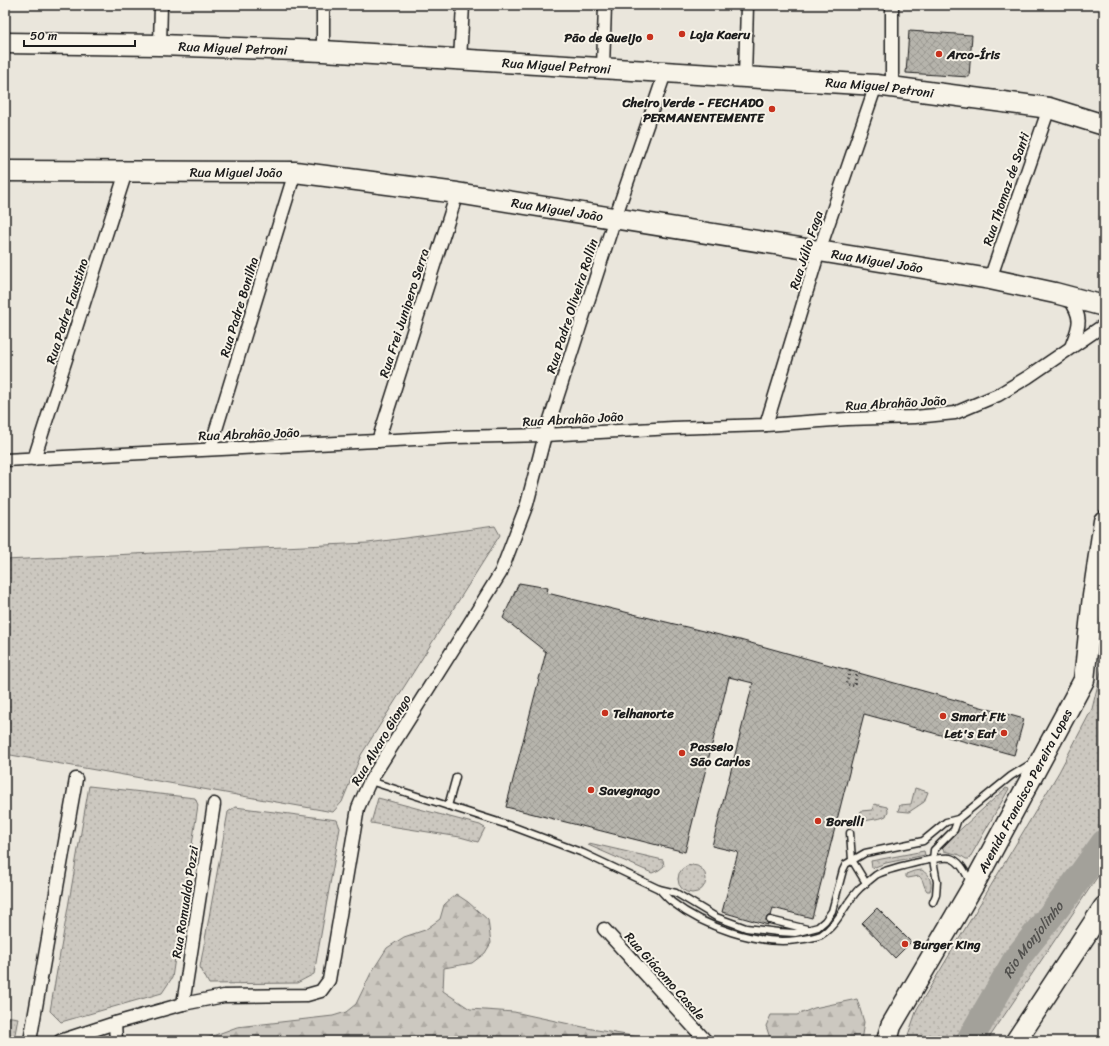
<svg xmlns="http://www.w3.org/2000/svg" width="1109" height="1046" viewBox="0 0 1109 1046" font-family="Sriracha,sans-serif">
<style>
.grass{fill:url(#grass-dots);stroke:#74726e}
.forest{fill:url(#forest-firs);stroke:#74726e}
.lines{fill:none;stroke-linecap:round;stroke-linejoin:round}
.river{stroke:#a3a19a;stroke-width:27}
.building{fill:url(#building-cross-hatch);stroke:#1c1c1c}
.service-casing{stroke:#1c1c1c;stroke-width:9}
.minor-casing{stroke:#1c1c1c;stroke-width:15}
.primary-casing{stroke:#1c1c1c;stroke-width:23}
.path{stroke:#1c1c1c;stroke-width:2.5;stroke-dasharray:1 3;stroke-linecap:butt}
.service{stroke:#f7f3e8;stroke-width:6}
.minor{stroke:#f7f3e8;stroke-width:12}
.primary{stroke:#f7f3e8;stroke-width:20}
.poi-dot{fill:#c8321e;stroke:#f7f3e8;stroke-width:1.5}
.labels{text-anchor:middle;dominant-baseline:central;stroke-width:4;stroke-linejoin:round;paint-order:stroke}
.poi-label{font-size:13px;font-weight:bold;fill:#1c1c1c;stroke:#f7f3e8;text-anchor:start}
.street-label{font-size:13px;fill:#1c1c1c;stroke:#f7f3e8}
.water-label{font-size:14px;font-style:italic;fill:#52514e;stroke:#f7f3e8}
</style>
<defs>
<pattern id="grass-dots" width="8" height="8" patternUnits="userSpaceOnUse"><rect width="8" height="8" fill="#ccc8c0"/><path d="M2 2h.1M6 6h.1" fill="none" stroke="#afaba4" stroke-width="1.8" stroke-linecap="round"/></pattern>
<pattern id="forest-firs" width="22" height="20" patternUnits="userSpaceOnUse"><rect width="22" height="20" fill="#ccc8c0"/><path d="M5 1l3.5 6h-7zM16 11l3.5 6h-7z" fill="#afaba4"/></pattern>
<pattern id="building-cross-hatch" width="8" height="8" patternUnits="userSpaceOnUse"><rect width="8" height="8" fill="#b6b4ac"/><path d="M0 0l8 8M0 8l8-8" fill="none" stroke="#9c9a93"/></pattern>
</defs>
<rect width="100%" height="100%" fill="#eae6dc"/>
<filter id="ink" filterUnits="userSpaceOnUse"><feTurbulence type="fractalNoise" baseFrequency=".025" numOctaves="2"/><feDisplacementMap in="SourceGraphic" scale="8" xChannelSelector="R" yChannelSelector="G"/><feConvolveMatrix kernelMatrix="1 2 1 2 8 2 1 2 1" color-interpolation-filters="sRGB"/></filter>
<g filter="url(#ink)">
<!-- grass -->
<g class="grass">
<polygon points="495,526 500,535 361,755 342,802 333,812 5,754 5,560 368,543"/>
<polygon points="1104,659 1104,867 987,1041 906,1041 917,1009 1059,772 1092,709"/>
<polygon points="89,786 195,798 198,805 172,978 162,993 61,1022 50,1011"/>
<polygon points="915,788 928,792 924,802 909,812 898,811 900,805 911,804"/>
<polygon points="1006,788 1009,789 969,859 966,859 960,855 944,851 942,846"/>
<polygon points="378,798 480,825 485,828 478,842 460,837 371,823"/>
<polygon points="874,804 887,807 888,811 886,816 881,818 858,822 861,811 872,810"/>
<polygon points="235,807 337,820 340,828 314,974 297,983 209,984 200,967 228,812"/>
<polygon points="589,843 663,860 664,866 659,870 652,873 588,845"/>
<polygon points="924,851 925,855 886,863 872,868 871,861"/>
<circle cx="692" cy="879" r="14"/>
<path d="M 922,870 C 929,875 933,882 930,891 L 927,891 C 923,886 924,880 919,876 L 908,878 L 906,877 L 906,874 L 914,871 Z"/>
<polygon points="5,1016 18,1018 15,1034 9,1041 5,1041"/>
</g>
<!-- forest -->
<g class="forest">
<polygon points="456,894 468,902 488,920 491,943 485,953 472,963 444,968 443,991 470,1009 514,1012 597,1030 662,1041 199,1041 237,1027 333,1016 346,1012 356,1004 371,973 387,948 404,937 425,930 440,919 444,905"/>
<polygon points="857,999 864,1022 861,1041 771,1041 766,1026 771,1015 797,1015 814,1008"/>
</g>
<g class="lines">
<!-- river -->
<path class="river" id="s1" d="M 969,1041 L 1017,958 L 1066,896 L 1104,843"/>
</g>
<!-- building -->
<g class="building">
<polygon points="909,31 972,35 969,77 906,73"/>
<polygon points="519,583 548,588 547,593 740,640 1024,719 1014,755 864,714 812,918 773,908 771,916 768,916 766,919 768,925 722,912 738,852 712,846 753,683 729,677 685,852 506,807 546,652 503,618"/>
<polygon points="877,908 911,942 895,958 862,923"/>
</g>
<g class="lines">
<defs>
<g id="service">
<polyline points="370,781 514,827 583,853 659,889 676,893 716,917 746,928 778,932 795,933 818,927 825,921 832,911 843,870 846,864 865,853 923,841 946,822 958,819 1011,776 1032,763"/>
<polyline points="448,806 456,777"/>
<polyline points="850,833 852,860 866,883"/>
<path d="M 659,889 C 663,893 667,898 672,902 C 704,927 757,945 797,940 C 805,939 814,938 821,935 C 839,924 845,902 860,888 C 865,884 871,879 876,875 C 886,869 939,856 950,858 C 961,861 966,874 971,883"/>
<polyline points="933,902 936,895 937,882 933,860 934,850 954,830 958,819"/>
<polyline points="770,920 807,929"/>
</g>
<g id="minor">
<polyline points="892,5 892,87"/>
<polyline points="160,45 161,5"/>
<polyline points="323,51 323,5"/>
<polyline points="460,60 463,5"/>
<polyline points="603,68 605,5"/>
<polyline points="745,77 747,5"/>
<polyline points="990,279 1049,108"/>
<path d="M 1069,298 C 1083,319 1080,324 1071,347"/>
<polyline points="766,425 819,251 876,85"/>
<polyline points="378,441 457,193"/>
<polyline points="210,449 295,172"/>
<polyline points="34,459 126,172"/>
<polyline points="5,460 454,437 545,435 673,428 766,425 847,419 915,417 955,413 998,395 1028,377 1104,325"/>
<polyline points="604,929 706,1041"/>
<polyline points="183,1004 214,804"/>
<polyline points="115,1023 116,1041"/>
<polyline points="30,1041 76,779"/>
<polyline points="60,1041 115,1023 183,1004 224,996 307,995 321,991 329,980 358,808 370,781 469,624 501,572 527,504 545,435 615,218 665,73"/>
</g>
<g id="primary">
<path id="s2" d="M 5,43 L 160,45 L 323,51 L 876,85 L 1049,108 L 1104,125"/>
<path id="s3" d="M 5,171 L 295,172 L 457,193 L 819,251 L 990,279 L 1055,293 L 1104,306"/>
<path id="s4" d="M 887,1041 L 891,1026 L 973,886 L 1084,680 L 1093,596 L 1104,521"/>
<polyline points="1016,1041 1104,907"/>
</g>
</defs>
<!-- service casing -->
<use href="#service" class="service-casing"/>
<!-- minor casing -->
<use href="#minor" class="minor-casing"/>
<!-- primary casing -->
<use href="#primary" class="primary-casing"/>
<!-- path -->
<polyline class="path" points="850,671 846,684 854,686 857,673"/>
<!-- service -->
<use href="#service" class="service"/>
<!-- minor -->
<use href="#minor" class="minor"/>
<!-- primary -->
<use href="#primary" class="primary"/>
</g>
</g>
<!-- markers -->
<g class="poi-dot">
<circle cx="682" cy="34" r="4"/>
<circle cx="650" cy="37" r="4"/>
<circle cx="939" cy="54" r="4"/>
<circle cx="772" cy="109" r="4"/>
<circle cx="605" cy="713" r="4"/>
<circle cx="943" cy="716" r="4"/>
<circle cx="1004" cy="733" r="4"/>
<circle cx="682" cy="753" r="4"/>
<circle cx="591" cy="790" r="4"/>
<circle cx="818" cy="821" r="4"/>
<circle cx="905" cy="944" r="4"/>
</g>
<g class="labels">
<!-- poi labels -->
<g class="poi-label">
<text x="690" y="34">Loja Kaeru</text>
<text x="642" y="37" text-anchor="end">Pão de Queijo</text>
<text x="947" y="54">Arco-Íris</text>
<text x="764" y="102" text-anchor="end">Cheiro Verde - FECHADO<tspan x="764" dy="15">PERMANENTEMENTE</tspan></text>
<text x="613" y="713">Telhanorte</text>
<text x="951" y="716">Smart Fit</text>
<text x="996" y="733" text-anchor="end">Let's Eat</text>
<text x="690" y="746">Passeio<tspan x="690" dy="15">São Carlos</tspan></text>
<text x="599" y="790">Savegnago</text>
<text x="826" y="821">Borelli</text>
<text x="913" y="944">Burger King</text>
</g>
<!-- street labels -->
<g class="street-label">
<text stroke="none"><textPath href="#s2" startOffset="228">Rua Miguel Petroni</textPath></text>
<text stroke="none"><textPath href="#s2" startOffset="552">Rua Miguel Petroni</textPath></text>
<text stroke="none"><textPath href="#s2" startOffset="876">Rua Miguel Petroni</textPath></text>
<text stroke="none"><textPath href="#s3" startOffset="231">Rua Miguel João</textPath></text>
<text transform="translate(1006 189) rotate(-71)">Rua Thomaz de Santi</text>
<text stroke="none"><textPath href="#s3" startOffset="555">Rua Miguel João</textPath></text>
<text transform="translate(806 250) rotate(-72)">Rua Júlio Faga</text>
<text stroke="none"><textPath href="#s3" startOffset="879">Rua Miguel João</textPath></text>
<text transform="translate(572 306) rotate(-72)">Rua Padre Oliveira Rollin</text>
<text transform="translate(239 307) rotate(-73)">Rua Padre Bonilha</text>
<text transform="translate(67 311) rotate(-72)">Rua Padre Faustino</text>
<text transform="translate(404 313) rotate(-72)">Rua Frei Junipero Serra</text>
<text transform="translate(896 403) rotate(-3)">Rua Abrahão João</text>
<text transform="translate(573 419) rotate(-3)">Rua Abrahão João</text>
<text transform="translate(249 434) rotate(-2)">Rua Abrahão João</text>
<text transform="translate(381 740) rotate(-59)">Rua Alvaro Giongo</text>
<text stroke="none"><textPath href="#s4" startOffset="286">Avenida Francisco Pereira Lopes</textPath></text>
<text transform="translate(185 902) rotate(-81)">Rua Romualdo Pozzi</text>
<text transform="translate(665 976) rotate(48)">Rua Giácomo Casale</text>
</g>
<!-- water labels -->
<g class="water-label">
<text stroke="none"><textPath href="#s1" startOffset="120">Rio Monjolinho</textPath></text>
</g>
</g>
<!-- margin -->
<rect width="1109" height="1046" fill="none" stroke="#f7f3e8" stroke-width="20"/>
<rect x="10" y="10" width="1089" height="1026" fill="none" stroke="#1c1c1c" stroke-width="1.5" filter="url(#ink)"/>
<!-- scale -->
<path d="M24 40v6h111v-6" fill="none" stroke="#1c1c1c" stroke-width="2"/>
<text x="30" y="40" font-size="12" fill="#1c1c1c" stroke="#f7f3e8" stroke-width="3" paint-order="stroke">50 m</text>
</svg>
